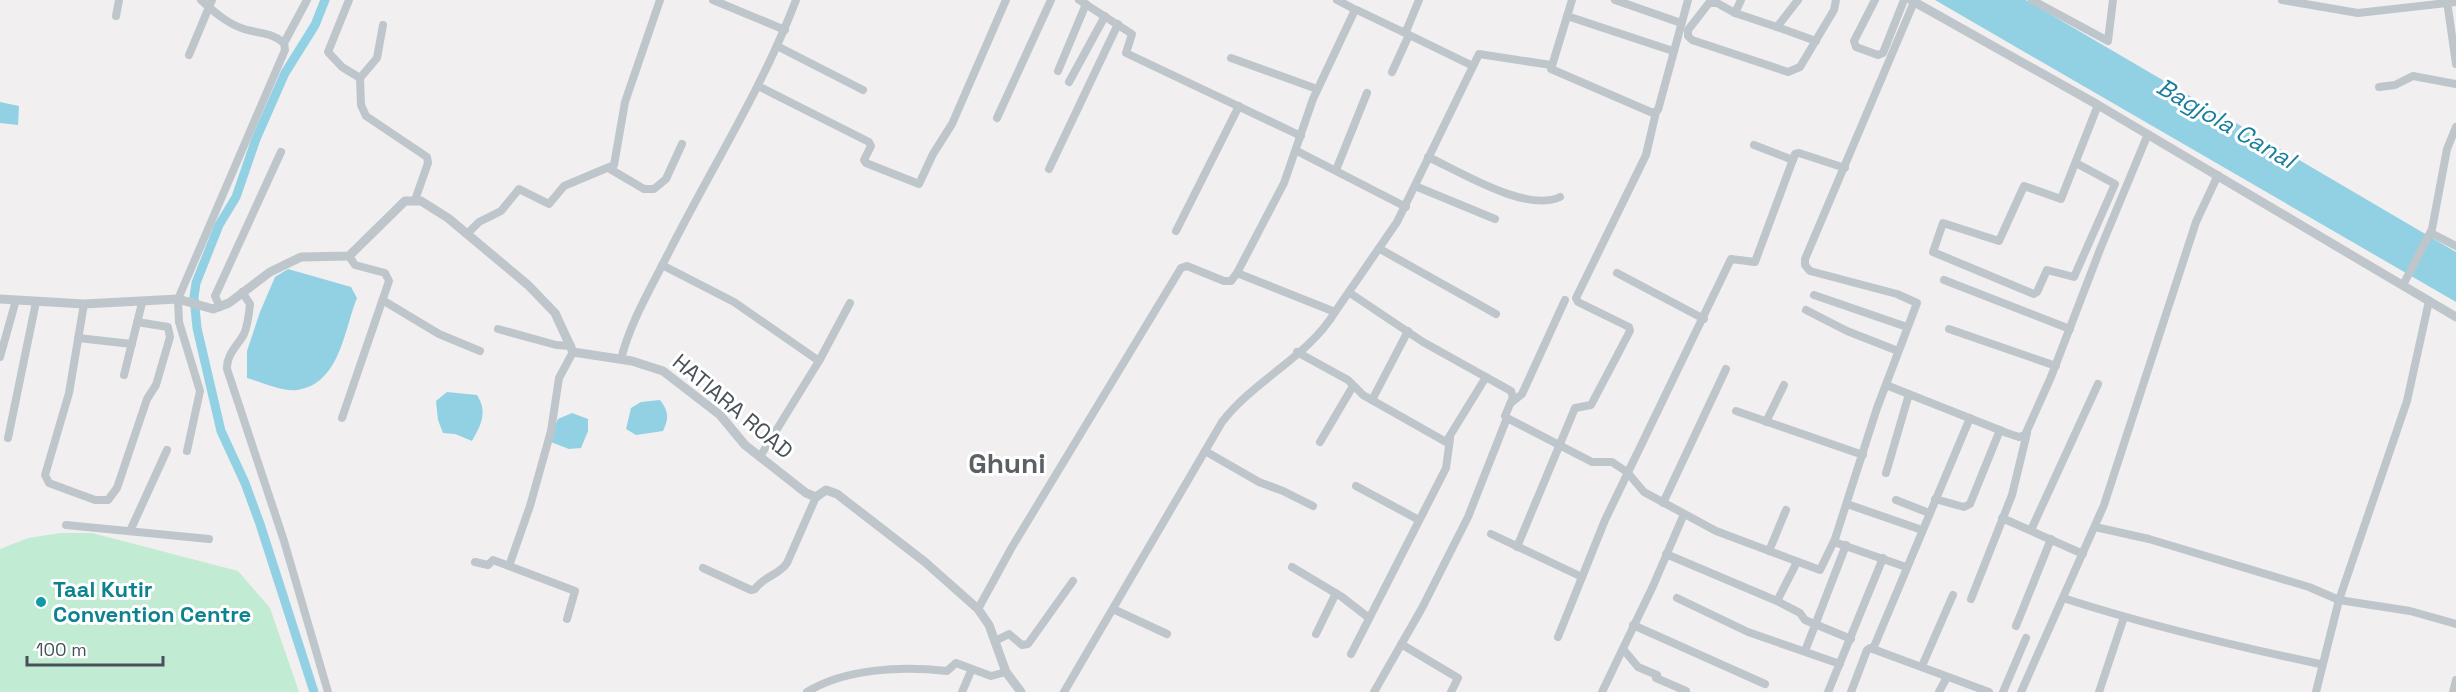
<svg xmlns="http://www.w3.org/2000/svg" width="2456" height="692" viewBox="0 0 2456 692" font-family="'Space Grotesk',sans-serif">
<style>
.green{fill:#c1ebd2}
.water{fill:#92d1e4}
.lines{fill:none;stroke-linecap:round;stroke-linejoin:round}
.canal{stroke:#92d1e4;stroke-width:9}
.minor{stroke:#bec6cc;stroke-width:8}
.tertiary{stroke:#bec6cc;stroke-width:9}
.culture-dot{fill:#0f9aa8;stroke:#fff;stroke-width:2}
.labels{text-anchor:middle;dominant-baseline:central;stroke-width:6;stroke-linejoin:round;paint-order:stroke}
.street-label{font-size:22px;fill:#48515a;stroke:#fff}
.culture-label{font-size:22px;font-weight:bold;fill:#0d838f;stroke:#fff;text-anchor:start}
.water-label{font-size:24px;font-style:italic;fill:#197f9c;stroke:#fff}
.district-label{font-size:28px;font-weight:bold;fill:#5c5f63;stroke:#fff}
</style>
<rect width="100%" height="100%" fill="#f1efef"/>
<!-- green -->
<polygon class="green" points="61,533 92,533 238,571 270,608 299,692 0,692 0,549 28,538"/>
<!-- water -->
<g class="water">
<polygon points="1935,0 2026,0 2456,252 2456,302"/>
<polygon points="0,102 19,106 18,125 0,123"/>
<path d="M 288,269 L 351,287 L 357,298 C 344,330 340,384 297,390 C 283,392 261,382 247,378 L 247,351 L 260,312 L 275,277 Z"/>
<path d="M 447,392 L 477,395 C 488,412 481,425 472,441 L 455,434 L 443,433 L 438,420 L 436,401 Z"/>
<path d="M 660,400 C 669,412 669,418 663,431 L 636,435 L 626,429 L 631,408 L 641,402 Z"/>
<polygon points="572,413 588,419 588,431 581,448 569,449 548,441 558,419"/>
</g>
<g class="lines">
<!-- canal -->
<polyline class="canal" points="314,692 260,524 245,483 221,431 197,328 194,297 196,283 219,225 236,197 256,139 285,73 315,25 325,0"/>
<!-- minor -->
<g class="minor">
<polyline points="349,0 328,52 342,67 360,78 361,105 366,116 427,157 428,163 415,200"/>
<polyline points="713,0 785,30"/>
<polyline points="1079,0 1132,34 1126,53 1301,136"/>
<polyline points="1337,0 1356,10"/>
<polyline points="1572,0 1551,69 1653,113 1658,110 1688,0"/>
<polyline points="1615,0 1681,23"/>
<polyline points="1741,0 1735,13 1777,27 1798,0"/>
<polyline points="1875,0 1854,41 1856,47 1878,55 1883,53 1904,0"/>
<polyline points="2032,0 2108,41 2113,0"/>
<polyline points="2282,0 2358,13 2456,2"/>
<polyline points="2447,1 2456,64"/>
<polyline points="1735,13 1717,3 1709,3 1688,30 1688,36 1692,40 1788,72 1800,67 1834,10 1836,0"/>
<polyline points="116,16 119,0"/>
<polyline points="1567,16 1673,51"/>
<polyline points="1777,27 1816,41"/>
<polyline points="1403,32 1473,66"/>
<polyline points="284,43 307,0"/>
<polyline points="777,46 863,90"/>
<polyline points="189,55 212,0"/>
<polyline points="1231,58 1317,89"/>
<polyline points="1058,71 1086,4"/>
<polyline points="1392,72 1409,35"/>
<polyline points="360,78 377,58 383,25"/>
<polyline points="1069,82 1105,16"/>
<polyline points="758,86 869,142 871,146 864,160 866,163 919,184 933,154 952,124 1006,0"/>
<polyline points="2379,87 2395,85 2413,76 2456,84"/>
<polyline points="997,118 1051,0"/>
<polyline points="1754,145 1793,160"/>
<polyline points="1297,151 1406,207"/>
<path d="M 1428,157 C 1461,172 1526,213 1560,197"/>
<polyline points="2076,163 2115,184 2074,277 2047,270 2037,292 2034,294 1933,252 1943,223 1999,241 2024,186 2061,199 2098,105"/>
<polyline points="610,169 644,189 654,189 666,179 682,144"/>
<polyline points="1049,169 1118,24"/>
<polyline points="1336,170 1367,93"/>
<polyline points="1415,186 1495,219"/>
<polyline points="1176,231 1239,106"/>
<polyline points="2431,233 2456,246"/>
<polyline points="467,234 479,222 501,211 519,189 549,204 564,186 614,165 625,102 660,0"/>
<polyline points="1380,249 1496,314"/>
<polyline points="662,265 734,302 819,361 850,303"/>
<polyline points="1237,273 1335,312 1397,222 1479,54 1551,65"/>
<polyline points="1617,273 1704,319"/>
<polyline points="1944,280 2070,329"/>
<polyline points="2403,285 2432,229 2447,149 2456,127"/>
<path d="M 242,292 L 250,304 C 249,314 248,325 244,334 C 238,345 226,355 227,369 L 284,541 L 328,692"/>
<polyline points="1350,293 1423,342 1511,391 1513,397 1505,416 1507,418 1592,462 1612,462 1627,472 1644,492 1716,531 1820,570 1835,539 1877,408 1917,303 1897,294 1810,271 1805,265 1805,259 1914,2"/>
<polyline points="1814,295 1907,327"/>
<polyline points="384,301 439,334 480,351"/>
<polyline points="84,304 69,393 45,475 49,483 95,500 108,500 117,488 147,399 156,385 170,337 168,327 137,322"/>
<polyline points="220,307 215,296 281,152"/>
<polyline points="1806,310 1847,331 1898,351"/>
<polyline points="498,329 556,345 571,346"/>
<polyline points="1949,329 2056,366"/>
<polyline points="78,338 132,344"/>
<polyline points="1297,352 1348,380 1363,395 1446,442 1486,377"/>
<polyline points="0,357 16,300"/>
<path d="M 621,359 C 631,320 652,286 670,250 C 712,167 763,87 796,0"/>
<polyline points="124,375 142,303"/>
<polyline points="1886,385 2007,433 2019,437 2025,435 2051,377 2101,247 2148,134"/>
<polyline points="1372,400 1408,331"/>
<polyline points="1511,403 1522,394 1565,300"/>
<polyline points="1736,411 1863,455"/>
<polyline points="342,418 389,281 385,273 355,265 349,256"/>
<polyline points="1766,422 1784,385"/>
<polyline points="8,438 36,302"/>
<polyline points="1320,442 1353,386"/>
<path d="M 187,451 L 200,391 L 179,322 L 178,299 L 285,50 L 284,43 C 271,32 260,34 244,29 C 228,24 214,12 201,0"/>
<polyline points="1205,451 1259,482 1283,491 1313,506"/>
<polyline points="761,455 819,361"/>
<polyline points="1886,473 1909,394"/>
<polyline points="1356,486 1419,520"/>
<polyline points="1935,499 1964,507 1970,504 2000,430"/>
<polyline points="1896,500 1929,513"/>
<polyline points="1663,503 1726,369"/>
<polyline points="1847,504 1922,530"/>
<polyline points="2002,518 2083,554"/>
<polyline points="66,525 209,539"/>
<polyline points="2095,527 2149,539 2309,587 2339,600 2410,611 2456,624"/>
<polyline points="2031,530 2098,384"/>
<polyline points="130,531 167,450"/>
<polyline points="1491,534 1582,577"/>
<polyline points="1834,542 1906,567"/>
<polyline points="1517,547 1575,408 1591,405 1630,331 1629,327 1578,302 1576,298 1646,155 1656,112"/>
<polyline points="1769,551 1786,510"/>
<polyline points="1666,554 1777,601 1800,613 1805,620 1851,639"/>
<polyline points="475,562 488,565 493,560 509,566"/>
<polyline points="1292,567 1342,597 1369,618"/>
<path d="M 703,568 L 751,590 L 755,589 C 765,575 778,576 787,563 L 816,497"/>
<polyline points="1677,598 1748,632 1840,664"/>
<path d="M 2063,598 C 2147,625 2234,646 2320,664"/>
<polyline points="1971,599 2012,495 2027,433"/>
<polyline points="1777,601 1797,562"/>
<polyline points="978,609 1012,547 1181,268 1187,266 1224,281 1231,281 1237,273 1284,183 1313,99 1354,12 1357,10 1403,32 1407,29 1419,0"/>
<polyline points="1113,609 1167,634"/>
<polyline points="567,619 575,591 509,566 530,506 551,431 559,378 573,352"/>
<polyline points="1633,625 1765,684"/>
<polyline points="2016,626 2051,539"/>
<polyline points="1316,634 1336,593"/>
<polyline points="1558,637 1605,520 1731,259 1755,262 1795,154 1799,153 1845,168"/>
<polyline points="995,641 1009,634 1022,645 1028,644 1073,581"/>
<polyline points="1401,644 1458,678 1451,692"/>
<polyline points="1623,649 1638,667 1657,675"/>
<polyline points="1873,649 1970,418"/>
<polyline points="1805,651 1846,545"/>
<polyline points="1351,654 1446,468 1450,439"/>
<polyline points="1922,666 1953,595"/>
<polyline points="1656,678 1686,691"/>
<path d="M 807,692 C 846,668 903,666 947,671 L 956,663 L 991,676 L 1006,672"/>
<polyline points="962,692 971,671"/>
<path d="M 1064,692 L 1222,422 C 1254,380 1308,357 1335,312"/>
<polyline points="1374,692 1422,608 1468,517 1507,418"/>
<polyline points="1602,692 1653,586 1684,514"/>
<polyline points="1828,692 1883,558"/>
<polyline points="1851,692 1867,650 1870,648 1989,692"/>
<polyline points="1939,692 1947,677"/>
<polyline points="2003,692 2026,638"/>
<polyline points="2021,692 2104,505 2196,222 2218,175"/>
<polyline points="2099,692 2124,617"/>
<polyline points="2316,692 2339,600 2407,401 2429,301"/>
<polyline points="2453,692 2456,680"/>
</g>
<!-- tertiary -->
<g class="tertiary">
<polyline points="1911,0 2098,105 2456,317"/>
<polyline points="0,299 84,304 178,299 213,309 229,303 270,272 301,257 349,256 405,201 421,201 448,218 528,285 555,313 573,352 632,361 663,371 720,415 745,445 806,493 816,497 826,490 837,494 925,562 978,609 989,625 1006,672 1021,692"/>
</g>
</g>
<!-- markers -->
<circle class="culture-dot" cx="41" cy="602" r="6"/>
<g class="labels">
<!-- street labels -->
<g class="street-label">
<text transform="translate(733 406) rotate(40)">HATIARA ROAD</text>
</g>
<!-- culture labels -->
<g class="culture-label">
<text x="53" y="589">Taal Kutir<tspan x="53" dy="25">Convention Centre</tspan></text>
</g>
<!-- water labels -->
<g class="water-label">
<text transform="translate(2226 123) rotate(30)">Bagjola Canal</text>
</g>
<!-- district labels -->
<g class="district-label">
<text x="1007" y="463">Ghuni</text>
</g>
</g>
<!-- scale -->
<path d="M27 656v9h136v-9" fill="none" stroke="#48515a" stroke-width="3"/>
<text x="36" y="656" font-size="18" fill="#48515a" stroke="#ffffff" stroke-width="4.5" paint-order="stroke">100 m</text>
</svg>
